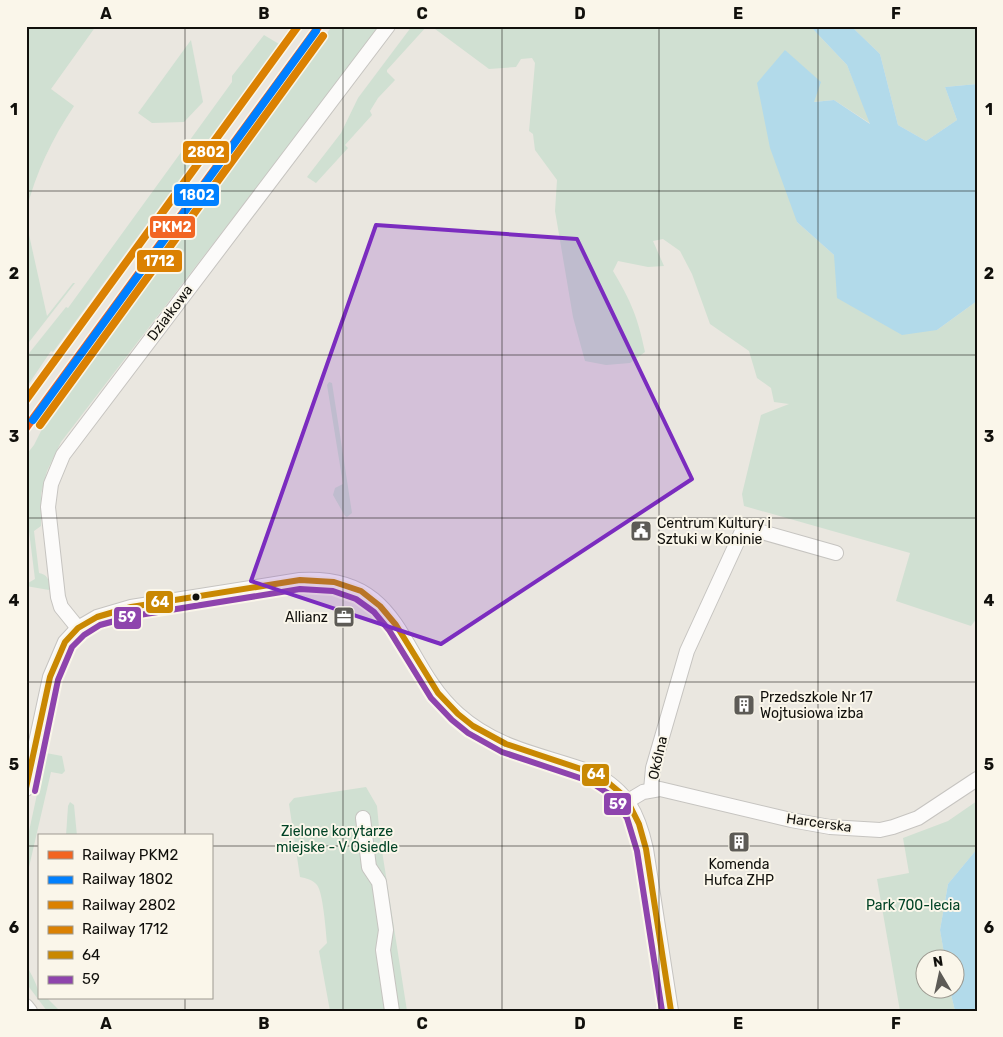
<svg xmlns="http://www.w3.org/2000/svg" width="1003" height="1037" viewBox="0 0 1003 1037" font-family="Rubik,sans-serif">
	<style>
		.green { fill: #d0e0d2 }
		.water { fill: #b2daea }
		.lines { fill: none; stroke-linecap: round; stroke-linejoin: round }
		.street-casing { stroke: #c6c4c0; stroke-width: 16 }
		.street { stroke: #fcfbfa; stroke-width: 14 }
		.rail-casing { stroke: #c1c0be; stroke-width: 5.5 }
		.rail { stroke: #faf6ea; stroke-width: 4; stroke-dasharray: 11; stroke-linecap: butt }
		.bus-1-casing { stroke: #faf6ea; stroke-width: 10 }
		.bus-2-casing { stroke: #faf6ea; stroke-width: 10 }
		.bus-1 { stroke: #c98802; stroke-width: 6 }
		.bus-2 { stroke: #8e44ad; stroke-width: 6 }
		.rail-1-casing { stroke: #faf6ea; stroke-width: 11 }
		.rail-2-casing { stroke: #faf6ea; stroke-width: 11 }
		.rail-3-casing { stroke: #faf6ea; stroke-width: 11 }
		.rail-4-casing { stroke: #faf6ea; stroke-width: 11 }
		.rail-1 { stroke: #f26522; stroke-width: 8 }
		.rail-2 { stroke: #0080ff; stroke-width: 8 }
		.rail-3 { stroke: #db8102; stroke-width: 8 }
		.rail-4 { stroke: #db8102; stroke-width: 8 }
		.marked { fill: #7b2cbf; fill-opacity: 0.2; stroke: #7b2cbf; stroke-width: 4; stroke-linejoin: round }
		.grid { fill: none; stroke: #11100c; stroke-width: 1; stroke-opacity: 0.55 }
		.bus-dot { fill: #11100c; stroke: #faf6ea; stroke-width: 2 }
		.labels { text-anchor: middle; dominant-baseline: central; stroke-width: 4; stroke-linejoin: round; paint-order: stroke }
		.street-label { font-size: 14px; fill: #11100c; stroke: #faf6ea }
		.poi-label { font-size: 14px; fill: #11100c; stroke: #faf6ea; text-anchor: start }
		.park-label { font-size: 14px; fill: #004225; stroke: #faf6ea }
		.line-badge { stroke: #faf6ea; stroke-width: 2 }
		.badge-label { font-size: 14px; text-anchor: middle; font-weight: bold; fill: #fff }
		.neatline { fill: none; stroke: #11100c; stroke-width: 2 }
		.grid-label { font-size: 16px; text-anchor: middle; font-weight: bold; fill: #11100c }
	</style>
	<rect width="100%" height="100%" fill="#eae7e0"/>
	<!-- green -->
	<g class="green">
		<path d="M26,26H96L51,89L74,106C52,139 36,172 26,211Z"/>
		<path d="M332,26H380L61,442L47,471L41,494V526L34,531L39,573C49,575 50,582 49,590L26,586L28,583L35,579L29,531L26,529V455L34,445L42,429L186,232Z"/>
		<polygon points="412,26 427,26 387,70 387,72 395,80 378,98 370,111 372,115 345,145 348,148 316,183 307,177 341,133 358,98"/>
		<path d="M431,26H810L847,65L871,124L834,100L813,102L785,50L797,222L834,255L937,330L977,301V618L971,626L896,601L910,553L744,506L742,494L761,415L789,404L774,402L771,388L757,378L749,351L710,324L692,274L680,251L663,239L653,241L664,266L648,267L618,261L613,271C631,301 638,318 645,352L630,363L606,365L585,361L573,317L555,211L557,180L535,150L533,134L529,131L535,63L532,58L521,59L516,67L489,69Z"/>
		<polygon points="851,26 937,26 940,29 947,26 977,26 977,84 945,87 957,120 926,141 898,125 880,54"/>
		<polygon points="264,35 279,44 53,352 51,351 26,388 26,357 66,307 68,308 232,82 232,76"/>
		<polygon points="191,40 203,102 184,122 152,123 138,113"/>
		<polygon points="26,221 47,316 73,283 75,283 26,346"/>
		<polygon points="329,382 332,383 352,513 347,517 345,516 333,495 335,488 343,484 327,385"/>
		<polygon points="46,753 62,756 65,771 62,774 51,772 26,880 26,845"/>
		<path d="M366,787L377,806L380,838L407,1011H330L319,951L327,943C326,932 323,892 317,885C313,880 306,878 300,877L289,804L294,798Z"/>
		<polygon points="977,801 977,849 948,884 940,930 945,959 926,960 926,990 950,990 955,1011 900,1011 877,879 909,873 903,838 948,821"/>
		<polygon points="70,802 74,805 77,836 66,836 68,806"/>
		<path d="M26,963C31,976 39,985 39,998H47L60,1011H47L26,983Z"/>
	</g>
	<!-- water -->
	<g class="water">
		<polygon points="810,26 851,26 880,54 898,125 926,141 957,120 945,87 977,84 977,301 937,330 902,335 837,298 834,255 797,222 770,148 757,83 785,50 821,82 814,102 834,100 870,124 847,65"/>
		<polygon points="977,849 977,1011 955,1011 950,990 956,990 956,960 945,959 940,930 948,884"/>
	</g>
	<g class="lines">
		<!-- street casing -->
		<g class="street-casing">
			<g id="street">
				<polyline points="78,628 61,607 58,597 48,507 51,484 63,455 388,26"/>
				<path d="M26,789L50,677L65,642L78,628L97,617L131,607L300,580C405,574 398,661 458,714C498,750 545,755 593,773C627,791 638,813 646,849L671,1011"/>
				<polyline points="651,790 653,768 687,651 744,527 836,553"/>
				<polyline points="628,801 643,792 660,789 791,820 830,827 880,830 893,827 918,818 977,779"/>
				<polyline points="363,818 369,867 379,882 386,930 383,950 392,1011"/>
				<polyline points="26,1006 30,1011"/>
			</g>
		</g>
		<!-- street -->
		<use href="#street" class="street"/>
		<!-- rail casing -->
		<g class="rail-casing">
			<polyline id="rail" points="26,396 295,26"/>
		</g>
		<!-- rail -->
		<use href="#rail" class="rail"/>
		<!-- bus-1 casing -->
		<g class="bus-1-casing">
			<polyline id="bus-1" points="26,788 50,677 65,642 78,628 97,617 131,607 300,580 334,582 361,591 380,606 396,625 438,693 458,714 473,726 506,744 593,773 605,780 623,795 629,804 639,824 646,849 671,1011"/>
		</g>
		<!-- bus-2 casing -->
		<g class="bus-2-casing">
			<polyline id="bus-2" points="35,791 58,680 72,647 84,635 100,625 133,616 300,589 333,591 356,599 374,612 389,630 431,698 452,720 468,733 502,752 589,781 609,794 616,801 627,818 637,851 662,1011"/>
		</g>
		<!-- bus-1 -->
		<use href="#bus-1" class="bus-1"/>
		<!-- bus-2 -->
		<use href="#bus-2" class="bus-2"/>
		<!-- rail-1 casing -->
		<g class="rail-1-casing">
			<polyline id="rail-1" points="26,428 319,26"/>
		</g>
		<!-- rail-2 casing -->
		<g class="rail-2-casing">
			<polyline id="rail-2" points="33,420 316,31"/>
		</g>
		<!-- rail-3 casing -->
		<g class="rail-3-casing">
			<polyline id="rail-3" points="26,400 298,26"/>
		</g>
		<!-- rail-4 casing -->
		<g class="rail-4-casing">
			<polyline id="rail-4" points="40,425 323,36"/>
		</g>
		<!-- rail-1 -->
		<use href="#rail-1" class="rail-1"/>
		<!-- rail-2 -->
		<use href="#rail-2" class="rail-2"/>
		<!-- rail-3 -->
		<use href="#rail-3" class="rail-3"/>
		<!-- rail-4 -->
		<use href="#rail-4" class="rail-4"/>
	</g>
	<!-- marked area -->
	<path class="marked" d="M376,225L577,239L692,479L441,644L251,581Z"/>
	<!-- grid -->
	<path class="grid" d="M185,26V836M343,26V1011M502,26V1011M659,26V1011M818,26V1011M26,191H977M26,355H977M26,518H977M26,682H977M26,846H39M211,846H977M185,998V1011"/>
	<!-- icons -->
	<defs>
		<g id="civic-square" transform="scale(1.125)"><rect x="-9" y="-9" width="18" height="18" rx="4" fill="#5d5b56" stroke="#faf6ea"/><path d="M-.6-6.5H3V-4.5H.6V-3L4-1V1h2V6H-6V1h2V-1L-.6-3ZM-1.2 2.5V6h2.4V2.5Z" fill="#fff"/></g>
		<g id="office-square" transform="scale(1.125)"><rect x="-9" y="-9" width="18" height="18" rx="4" fill="#5d5b56" stroke="#faf6ea"/><path d="M-6-3h4V-5.5h4V-3h4V5H-6ZM-1-4.5V-3h2v-1.5ZM-6 0V1H6V0Z" fill="#fff"/></g>
		<g id="building-square" transform="scale(1.125)"><rect x="-9" y="-9" width="18" height="18" rx="4" fill="#5d5b56" stroke="#faf6ea"/><path d="M-4-6H4V6H1V3H-1V6H-4ZM-2.5-4.3h1.7v1.8h-1.7ZM.8-4.3h1.7v1.8H.8ZM-2.5-1h1.7V.8h-1.7ZM.8-1h1.7V.8H.8Z" fill="#fff"/></g>
	</defs>
	<g fill-rule="evenodd">
		<use href="#civic-square" x="641" y="531"/>
		<use href="#office-square" x="344" y="617"/>
		<use href="#building-square" x="744" y="705"/>
		<use href="#building-square" x="739" y="842"/>
	</g>
	<!-- markers -->
	<circle class="bus-dot" cx="196" cy="597" r="4.5"/>
	<g class="labels">
		<!-- street labels -->
		<g class="street-label">
			<text transform="translate(170 313) rotate(-53)">Działkowa</text>
			<text transform="translate(658 758) rotate(-77)">Okólna</text>
			<text transform="translate(819 823) rotate(8)">Harcerska</text>
		</g>
		<!-- poi labels -->
		<g class="poi-label">
			<text x="657" y="523">Centrum Kultury i<tspan x="657" dy="16">Sztuki w Koninie</tspan></text>
			<text x="328" y="617" text-anchor="end">Allianz</text>
			<text x="760" y="697">Przedszkole Nr 17<tspan x="760" dy="16">Wojtusiowa izba</tspan></text>
			<text x="739" y="864" text-anchor="middle">Komenda<tspan x="739" dy="16">Hufca ZHP</tspan></text>
		</g>
		<!-- park labels -->
		<g class="park-label">
			<text x="337" y="831">Zielone korytarze<tspan x="337" dy="16">miejske - V Osiedle</tspan></text>
			<text x="913" y="905">Park 700-lecia</text>
		</g>
	</g>
	<g class="line-badge">
		<rect x="182" y="140" width="48" height="24" rx="5" fill="#db8102"/>
		<rect x="173" y="183" width="47" height="24" rx="5" fill="#0080ff"/>
		<rect x="149" y="215" width="47" height="24" rx="5" fill="#f26522"/>
		<rect x="136" y="249" width="47" height="24" rx="5" fill="#db8102"/>
		<rect x="145" y="590" width="29" height="24" rx="5" fill="#c98802"/>
		<rect x="113" y="606" width="29" height="24" rx="5" fill="#8e44ad"/>
		<rect x="581" y="763" width="29" height="24" rx="5" fill="#c98802"/>
		<rect x="603" y="792" width="29" height="24" rx="5" fill="#8e44ad"/>
	</g>
	<g class="badge-label">
		<text x="206" y="157">2802</text>
		<text x="197" y="200">1802</text>
		<text x="172" y="232">PKM2</text>
		<text x="159" y="266">1712</text>
		<text x="160" y="607">64</text>
		<text x="127" y="622">59</text>
		<text x="596" y="779">64</text>
		<text x="618" y="809">59</text>
	</g>
	<!-- border -->
	<rect width="1003" height="1037" fill="none" stroke="#faf6ea" stroke-width="55"/>
	<!-- legend -->
	<rect x="38" y="834" width="175" height="165" fill="#faf6ea" stroke="#9d9a91"/>
	<rect x="48" y="851" width="25" height="8" fill="#f26522" stroke="#9d9a91"/>
	<text x="82" y="860" font-size="15" fill="#11100c">Railway PKM2</text>
	<rect x="48" y="876" width="25" height="8" fill="#0080ff" stroke="#9d9a91"/>
	<text x="82" y="884" font-size="15" fill="#11100c">Railway 1802</text>
	<rect x="48" y="901" width="25" height="8" fill="#db8102" stroke="#9d9a91"/>
	<text x="82" y="910" font-size="15" fill="#11100c">Railway 2802</text>
	<rect x="48" y="926" width="25" height="8" fill="#db8102" stroke="#9d9a91"/>
	<text x="82" y="934" font-size="15" fill="#11100c">Railway 1712</text>
	<rect x="48" y="951" width="25" height="8" fill="#c98802" stroke="#9d9a91"/>
	<text x="82" y="960" font-size="15" fill="#11100c">64</text>
	<rect x="48" y="976" width="25" height="8" fill="#8e44ad" stroke="#9d9a91"/>
	<text x="82" y="984" font-size="15" fill="#11100c">59</text>
	<!-- north arrow -->
	<g transform="translate(940 974) rotate(351)"><circle r="24" fill="#faf6ea" stroke="#9d9a91"/>
	<path d="M0-4L9 19L0 12L-9 19Z" fill="#5d5b56"/>
	<text y="-8" font-size="14" font-weight="bold" text-anchor="middle" fill="#11100c">N</text>
	</g>
	<rect x="28" y="28" width="948" height="982" class="neatline"/>
	<g class="grid-label">
		<text x="106" y="19">A</text>
		<text x="264" y="19">B</text>
		<text x="422" y="19">C</text>
		<text x="580" y="19">D</text>
		<text x="738" y="19">E</text>
		<text x="896" y="19">F</text>
		<text x="14" y="115">1</text>
		<text x="989" y="115">1</text>
		<text x="14" y="279">2</text>
		<text x="989" y="279">2</text>
		<text x="14" y="442">3</text>
		<text x="989" y="442">3</text>
		<text x="14" y="606">4</text>
		<text x="989" y="606">4</text>
		<text x="14" y="770">5</text>
		<text x="989" y="770">5</text>
		<text x="14" y="933">6</text>
		<text x="989" y="933">6</text>
		<text x="106" y="1029">A</text>
		<text x="264" y="1029">B</text>
		<text x="422" y="1029">C</text>
		<text x="580" y="1029">D</text>
		<text x="738" y="1029">E</text>
		<text x="896" y="1029">F</text>
	</g>
</svg>
